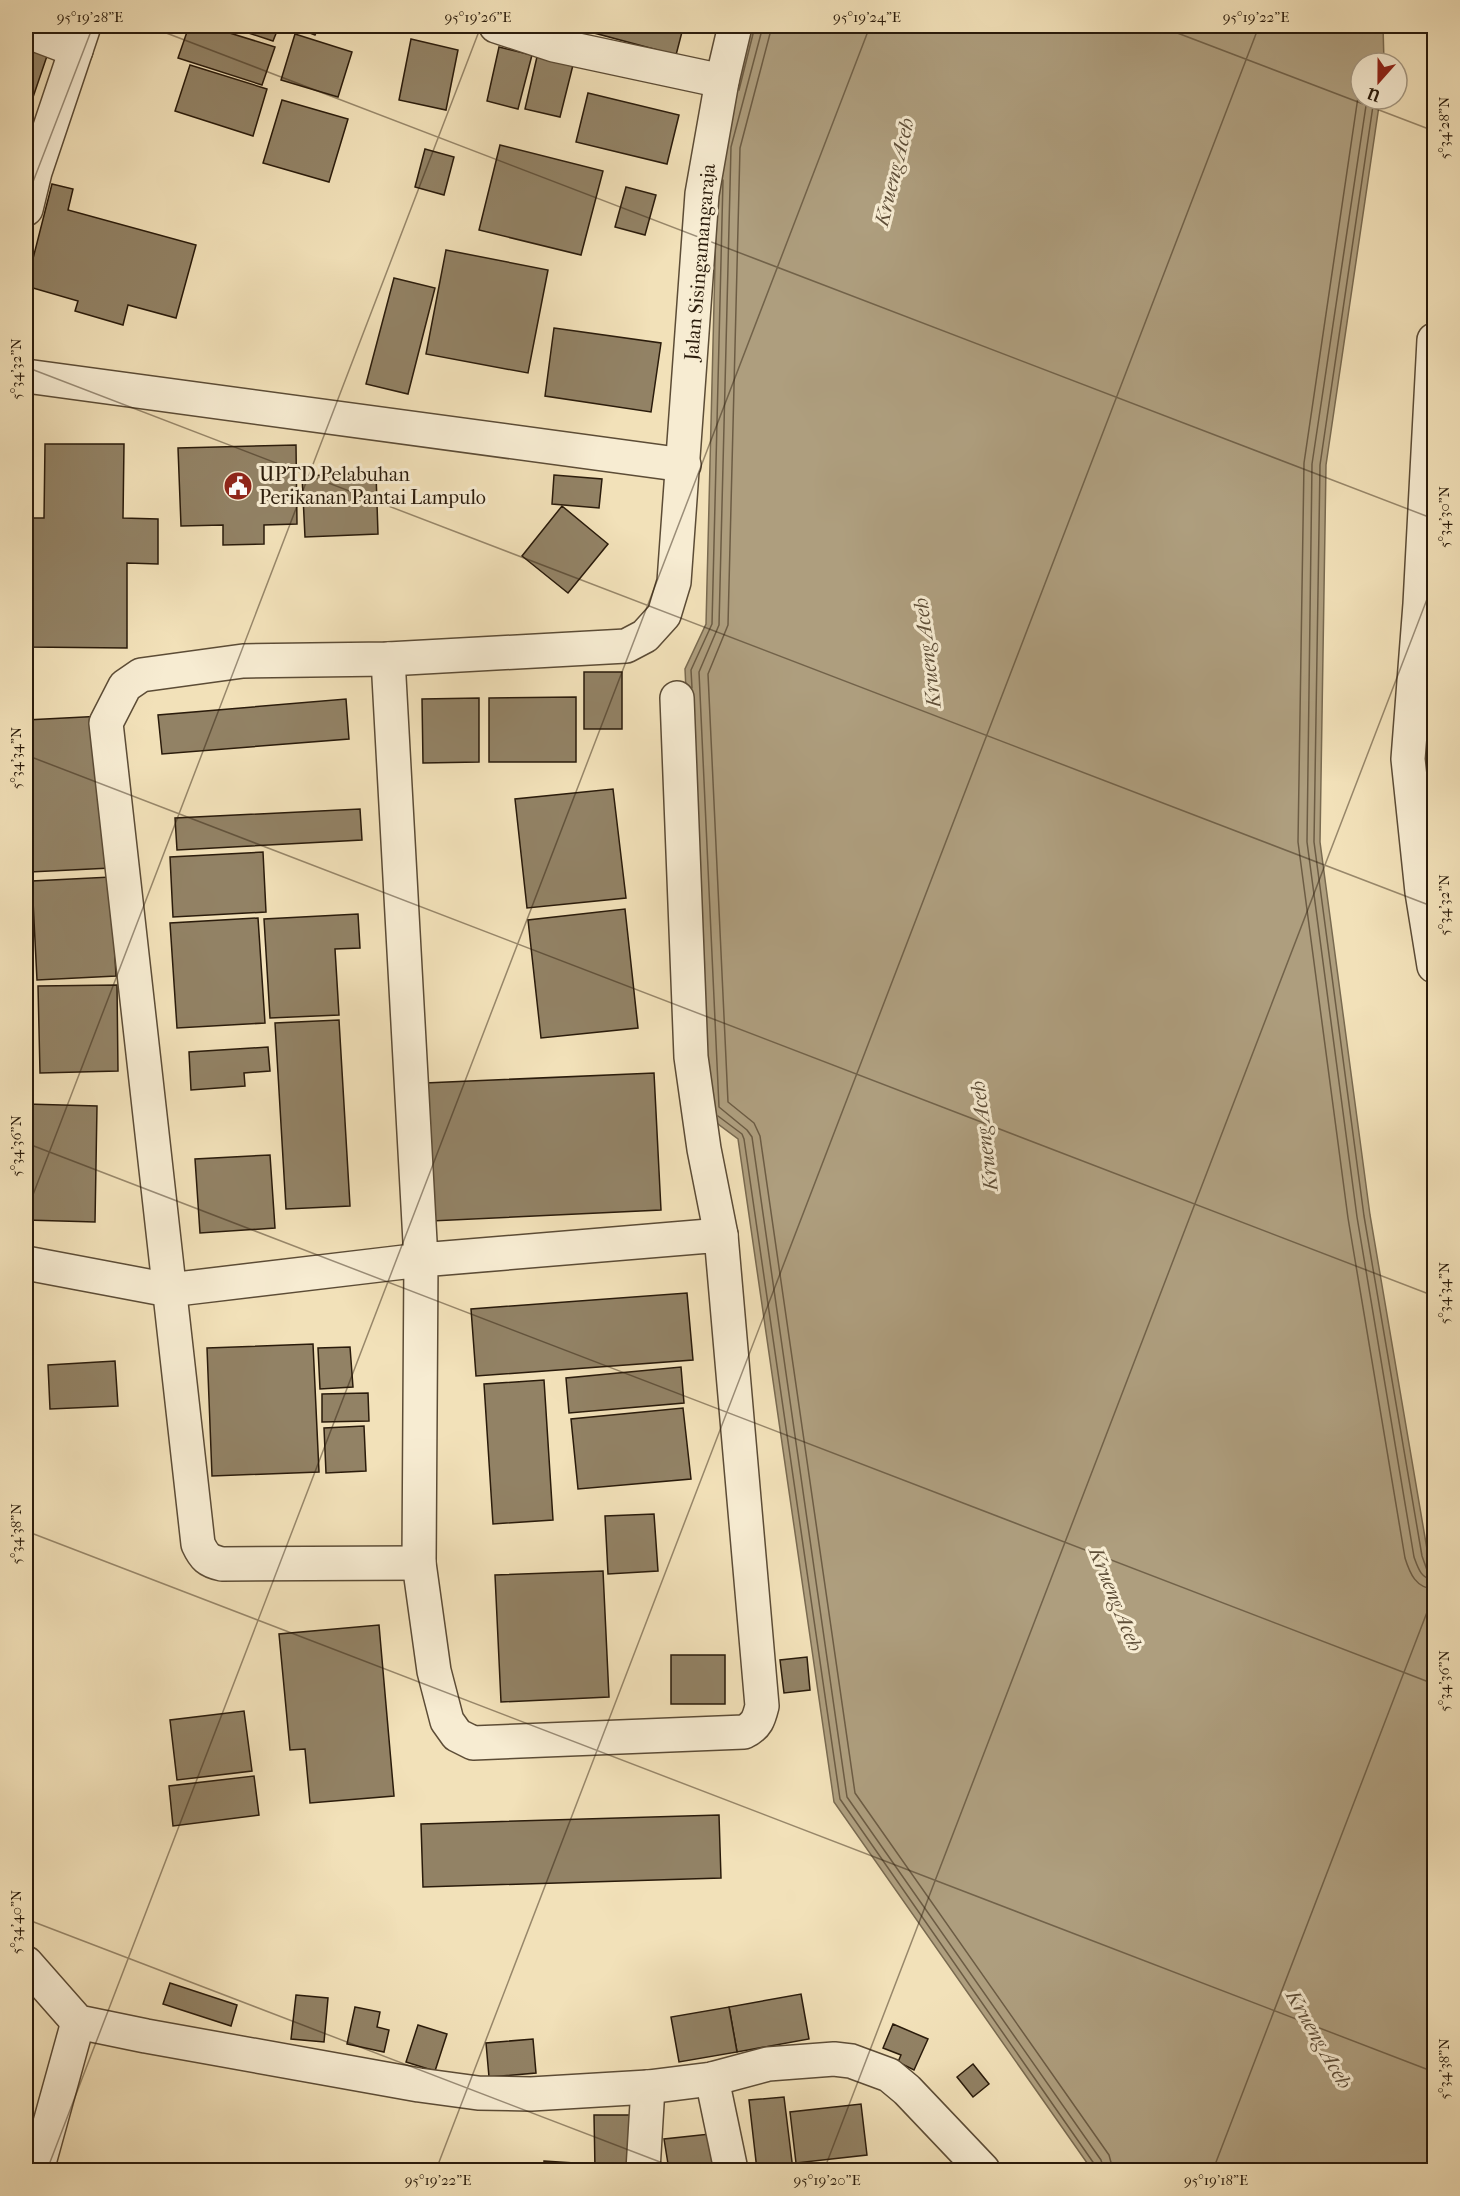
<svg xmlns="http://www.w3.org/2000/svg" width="1460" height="2196" viewBox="0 0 1460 2196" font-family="'IM FELL French Canon',serif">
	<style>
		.water { fill: #ae9e7e; stroke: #796a50; stroke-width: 1.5 }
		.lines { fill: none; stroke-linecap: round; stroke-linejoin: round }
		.shore { stroke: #6c5c44; stroke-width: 1.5 }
		.building { fill: #928265; stroke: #2a1b0b; stroke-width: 1.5 }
		.minor-casing { stroke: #5c4c36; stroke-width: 36 }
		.minor { stroke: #f7ecd2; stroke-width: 33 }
		.ticks { fill: none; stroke: #2a1b0b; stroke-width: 1.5; stroke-opacity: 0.45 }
		.labels { text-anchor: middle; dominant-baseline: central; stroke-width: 6; stroke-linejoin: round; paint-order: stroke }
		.street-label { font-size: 20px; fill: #2a1b0b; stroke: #f7ecd2 }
		.poi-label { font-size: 20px; fill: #2a1b0b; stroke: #f7ecd2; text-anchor: start }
		.water-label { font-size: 21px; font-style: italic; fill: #5f4f39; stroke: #f7ecd2 }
		.neatline { fill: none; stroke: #2a1b0b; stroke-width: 2 }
		.ticks-label { font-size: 15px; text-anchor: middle; fill: #2a1b0b }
	</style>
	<rect width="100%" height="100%" fill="#f2e1b9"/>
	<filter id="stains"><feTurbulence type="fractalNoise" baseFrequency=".00333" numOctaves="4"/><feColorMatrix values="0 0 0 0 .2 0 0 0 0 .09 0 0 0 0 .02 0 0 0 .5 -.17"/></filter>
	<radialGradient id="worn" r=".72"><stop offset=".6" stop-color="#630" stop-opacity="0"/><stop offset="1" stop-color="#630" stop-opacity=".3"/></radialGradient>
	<!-- water -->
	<polygon class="water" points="750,26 1383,26 1384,63 1361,63 1361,99 1380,99 1326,465 1320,842 1370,1215 1428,1555 1434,1573 1434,2170 1092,2170 834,1802 738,1139 706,1115 685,669 706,624 718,144"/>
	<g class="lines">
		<!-- shore -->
		<g class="shore">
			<polyline points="763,26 731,147 719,625 699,672 719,1107 747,1130 752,1137 847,1797 1101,2160 1104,2170"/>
			<polyline points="772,26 740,148 728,625 708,674 728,1102 754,1123 760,1136 855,1793 1109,2155 1113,2170"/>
			<path d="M1361,88L1358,97L1304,463L1298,842L1348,1218L1405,1558C1410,1574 1416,1588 1434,1589"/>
			<polyline points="739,90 755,26"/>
			<path d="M1367,99L1312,464L1307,842L1357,1217L1414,1557C1418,1568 1421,1579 1434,1580"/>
			<polyline points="1374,99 1320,465 1314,842 1364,1216 1422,1556 1427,1570 1434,1572"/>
			<polyline points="692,688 691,670 712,624 723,180"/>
			<polyline points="718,1116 742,1134 744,1139 840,1799 1095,2165 1096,2170"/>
		</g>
	</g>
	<!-- building -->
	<g class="building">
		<polygon points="189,26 207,26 275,47 262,85 178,58"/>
		<polygon points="227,26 279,26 273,41"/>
		<polygon points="292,26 319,26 315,35"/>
		<polygon points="573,26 672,26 683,28 676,55 572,27"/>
		<polygon points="295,34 352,52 338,97 281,80"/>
		<polygon points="411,39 458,50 446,110 399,100"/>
		<polygon points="499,47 532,55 518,109 487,101"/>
		<polygon points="26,48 47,56 29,109 26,108"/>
		<polygon points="539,48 575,57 560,117 525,109"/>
		<polygon points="190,65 267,89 253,136 175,111"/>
		<polygon points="588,93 679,115 667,164 576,142"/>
		<polygon points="282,100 348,119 329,182 263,163"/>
		<polygon points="500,145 603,171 581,255 479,230"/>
		<polygon points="425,149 454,157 444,195 415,187"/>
		<polygon points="52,184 73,189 68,210 196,245 176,318 128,305 123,325 75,311 78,301 26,286"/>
		<polygon points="626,187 656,195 645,235 615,227"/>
		<polygon points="446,250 548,270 528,373 426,354"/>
		<polygon points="394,278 435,288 408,394 366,384"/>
		<polygon points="554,328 661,343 651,412 545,396"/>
		<polygon points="45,444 124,444 123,518 158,519 158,564 127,563 127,648 26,647 26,518 44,518"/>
		<polygon points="296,445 297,524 264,525 264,544 223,545 223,525 181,526 178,448"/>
		<polygon points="376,473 378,534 305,537 302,476"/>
		<polygon points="554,475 602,479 599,508 552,504"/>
		<polygon points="562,506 608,544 568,593 522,556"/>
		<rect x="584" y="672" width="38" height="57"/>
		<polygon points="576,697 576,762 489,762 489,698"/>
		<polygon points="479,698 479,762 423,763 422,699"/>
		<polygon points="346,699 349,739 162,754 158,715"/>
		<polygon points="103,716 111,868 30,872 26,780 26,720"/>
		<polygon points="613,789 626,898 527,908 515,799"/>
		<polygon points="360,809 362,840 177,850 175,818"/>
		<polygon points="263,852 266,912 173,917 170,857"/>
		<polygon points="111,877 116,976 37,980 32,881"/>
		<polygon points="625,909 638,1028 541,1038 528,920"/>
		<polygon points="358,914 360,948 335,949 339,1015 270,1018 264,919"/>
		<polygon points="258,918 265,1023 177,1028 170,923"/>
		<polygon points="117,985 118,1071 40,1073 38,986"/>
		<polygon points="339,1020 350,1206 286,1209 275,1023"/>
		<polygon points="268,1047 270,1071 244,1073 245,1086 191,1090 189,1052"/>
		<polygon points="654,1073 661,1210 431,1221 425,1083"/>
		<polygon points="26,1104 97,1106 95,1222 26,1220"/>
		<polygon points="270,1155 275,1228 200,1233 195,1159"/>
		<polygon points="687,1293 693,1360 476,1376 471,1309"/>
		<polygon points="313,1344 319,1472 212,1476 207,1348"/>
		<polygon points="350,1347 353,1387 320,1389 318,1348"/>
		<polygon points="115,1361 118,1406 50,1409 48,1365"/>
		<polygon points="681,1367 684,1403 569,1413 566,1378"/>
		<polygon points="544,1380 553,1520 493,1524 484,1384"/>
		<polygon points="368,1393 369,1421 322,1422 322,1394"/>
		<polygon points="683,1408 691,1479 578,1489 571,1419"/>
		<polygon points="364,1426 366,1471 326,1473 324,1428"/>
		<polygon points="654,1514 658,1571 608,1574 605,1516"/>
		<polygon points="603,1571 609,1697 501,1702 495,1575"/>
		<polygon points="379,1625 394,1796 310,1803 305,1749 290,1750 279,1634"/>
		<rect x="671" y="1655" width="54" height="49"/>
		<polygon points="807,1657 810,1690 784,1693 780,1660"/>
		<polygon points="244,1711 252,1771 177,1780 170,1720"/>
		<polygon points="254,1776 259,1815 173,1826 169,1786"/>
		<polygon points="719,1815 721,1878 423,1887 421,1824"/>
		<polygon points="170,1983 237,2005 231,2026 163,2004"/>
		<polygon points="801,1994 809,2039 737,2052 729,2007"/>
		<polygon points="296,1995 328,1998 324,2042 291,2039"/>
		<polygon points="355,2007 380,2012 377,2027 389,2030 384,2052 347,2044"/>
		<polygon points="729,2007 737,2052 679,2062 671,2017"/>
		<polygon points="893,2024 928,2039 914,2070 898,2062 901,2055 883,2048"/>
		<polygon points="418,2025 447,2034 435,2071 406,2062"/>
		<polygon points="533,2039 536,2073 489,2077 486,2043"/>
		<polygon points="973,2064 989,2084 973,2097 957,2077"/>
		<polygon points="784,2097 793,2170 757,2170 749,2100"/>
		<polygon points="861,2104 867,2155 796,2163 790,2112"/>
		<polygon points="594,2115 631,2115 633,2168 595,2169"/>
		<polygon points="719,2133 724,2170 669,2170 664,2139"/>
		<polygon points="544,2161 574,2163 574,2170 544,2170"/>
	</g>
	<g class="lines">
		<!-- minor casing -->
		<g class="minor-casing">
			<g id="minor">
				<polyline points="496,26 554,45 722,81"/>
				<polyline points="26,31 76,50"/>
				<polyline points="26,209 35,172 84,26"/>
				<polyline points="1434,340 1420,604 1408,759 1422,892 1434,966"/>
				<polyline points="26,376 684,465"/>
				<polyline points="677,698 691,1057 704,1149 721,1235"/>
				<path d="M26,1263L169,1290L421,1260L721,1235L762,1706C759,1718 757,1726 744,1732L473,1743L457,1735L447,1721L434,1671L419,1563L421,1260L388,659"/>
				<path d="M419,1563L222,1564C208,1561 204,1557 198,1544L106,723L125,686L141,675L243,661L388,659L626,646L645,636L664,615L674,582L702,194L722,81L735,26"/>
				<polyline points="26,1963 78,2022 146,2036 419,2085 478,2093 531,2094 648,2087 712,2079 768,2064 834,2059 851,2061 889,2075 907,2090 983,2170"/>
				<polyline points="712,2079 731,2170"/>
				<polyline points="37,2170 78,2022"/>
				<polyline points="643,2170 648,2087"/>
			</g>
		</g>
		<!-- minor -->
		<use href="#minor" class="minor"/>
	</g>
	<!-- ticks -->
	<path class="ticks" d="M148,26L1434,519M1159,26L1434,131M26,200L93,26M26,367L1434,907M26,755L1434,1296M26,1143L1434,1684M26,1213L481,26M26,1531L1434,2072M26,1919L681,2170M47,2170L870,26M436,2170L1259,26M824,2170L1434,581M1213,2170L1434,1594"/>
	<!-- icons -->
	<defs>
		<g id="civic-disc" transform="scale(1.5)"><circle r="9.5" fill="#8f2418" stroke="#f7ecd2"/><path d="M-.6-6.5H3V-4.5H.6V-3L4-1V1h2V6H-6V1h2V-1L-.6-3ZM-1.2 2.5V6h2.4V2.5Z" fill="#fff"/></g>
	</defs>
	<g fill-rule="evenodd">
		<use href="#civic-disc" x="238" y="486"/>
	</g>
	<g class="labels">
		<!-- street labels -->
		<g class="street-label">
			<text transform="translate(700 262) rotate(-85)">Jalan Sisingamangaraja</text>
		</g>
		<!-- poi labels -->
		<g class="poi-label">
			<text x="259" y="474">UPTD Pelabuhan<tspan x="259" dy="23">Perikanan Pantai Lampulo</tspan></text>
		</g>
		<!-- water labels -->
		<g class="water-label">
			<text transform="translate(894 172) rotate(-76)">Krueng Aceh</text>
			<text transform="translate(927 653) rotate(-97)">Krueng Aceh</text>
			<text transform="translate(984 1136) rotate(-97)">Krueng Aceh</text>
			<text transform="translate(1116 1599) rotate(68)">Krueng Aceh</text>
			<text transform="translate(1319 2039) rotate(60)">Krueng Aceh</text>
		</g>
	</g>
	<!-- margin -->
	<rect width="1460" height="2196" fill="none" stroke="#f2e1b9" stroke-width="66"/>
	<!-- north arrow -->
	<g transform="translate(1379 81) rotate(201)"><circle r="28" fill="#f7ecd2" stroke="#a59882" stroke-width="1.5"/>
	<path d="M0-4.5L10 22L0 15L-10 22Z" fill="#8f2418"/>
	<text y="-9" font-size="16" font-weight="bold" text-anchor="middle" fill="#2a1b0b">U</text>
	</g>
	<rect x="33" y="33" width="1394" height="2130" class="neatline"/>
	<g class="ticks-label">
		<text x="90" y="22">95°19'28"E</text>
		<text x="478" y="22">95°19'26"E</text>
		<text x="867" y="22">95°19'24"E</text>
		<text x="1256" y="22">95°19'22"E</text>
		<text transform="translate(1444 128) rotate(-90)" y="5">5°34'28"N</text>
		<text transform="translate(16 369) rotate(-90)" y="5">5°34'32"N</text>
		<text transform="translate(1444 517) rotate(-90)" y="5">5°34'30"N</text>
		<text transform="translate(16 758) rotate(-90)" y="5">5°34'34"N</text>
		<text transform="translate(1444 905) rotate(-90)" y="5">5°34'32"N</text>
		<text transform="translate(16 1146) rotate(-90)" y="5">5°34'36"N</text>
		<text transform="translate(1444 1293) rotate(-90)" y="5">5°34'34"N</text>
		<text transform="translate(16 1534) rotate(-90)" y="5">5°34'38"N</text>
		<text transform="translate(1444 1681) rotate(-90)" y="5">5°34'36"N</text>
		<text transform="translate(16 1922) rotate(-90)" y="5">5°34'40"N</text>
		<text transform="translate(1444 2069) rotate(-90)" y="5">5°34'38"N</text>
		<text x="438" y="2185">95°19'22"E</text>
		<text x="827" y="2185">95°19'20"E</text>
		<text x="1216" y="2185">95°19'18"E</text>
	</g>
	<rect width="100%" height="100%" filter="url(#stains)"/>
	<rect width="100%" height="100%" fill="url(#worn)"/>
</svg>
